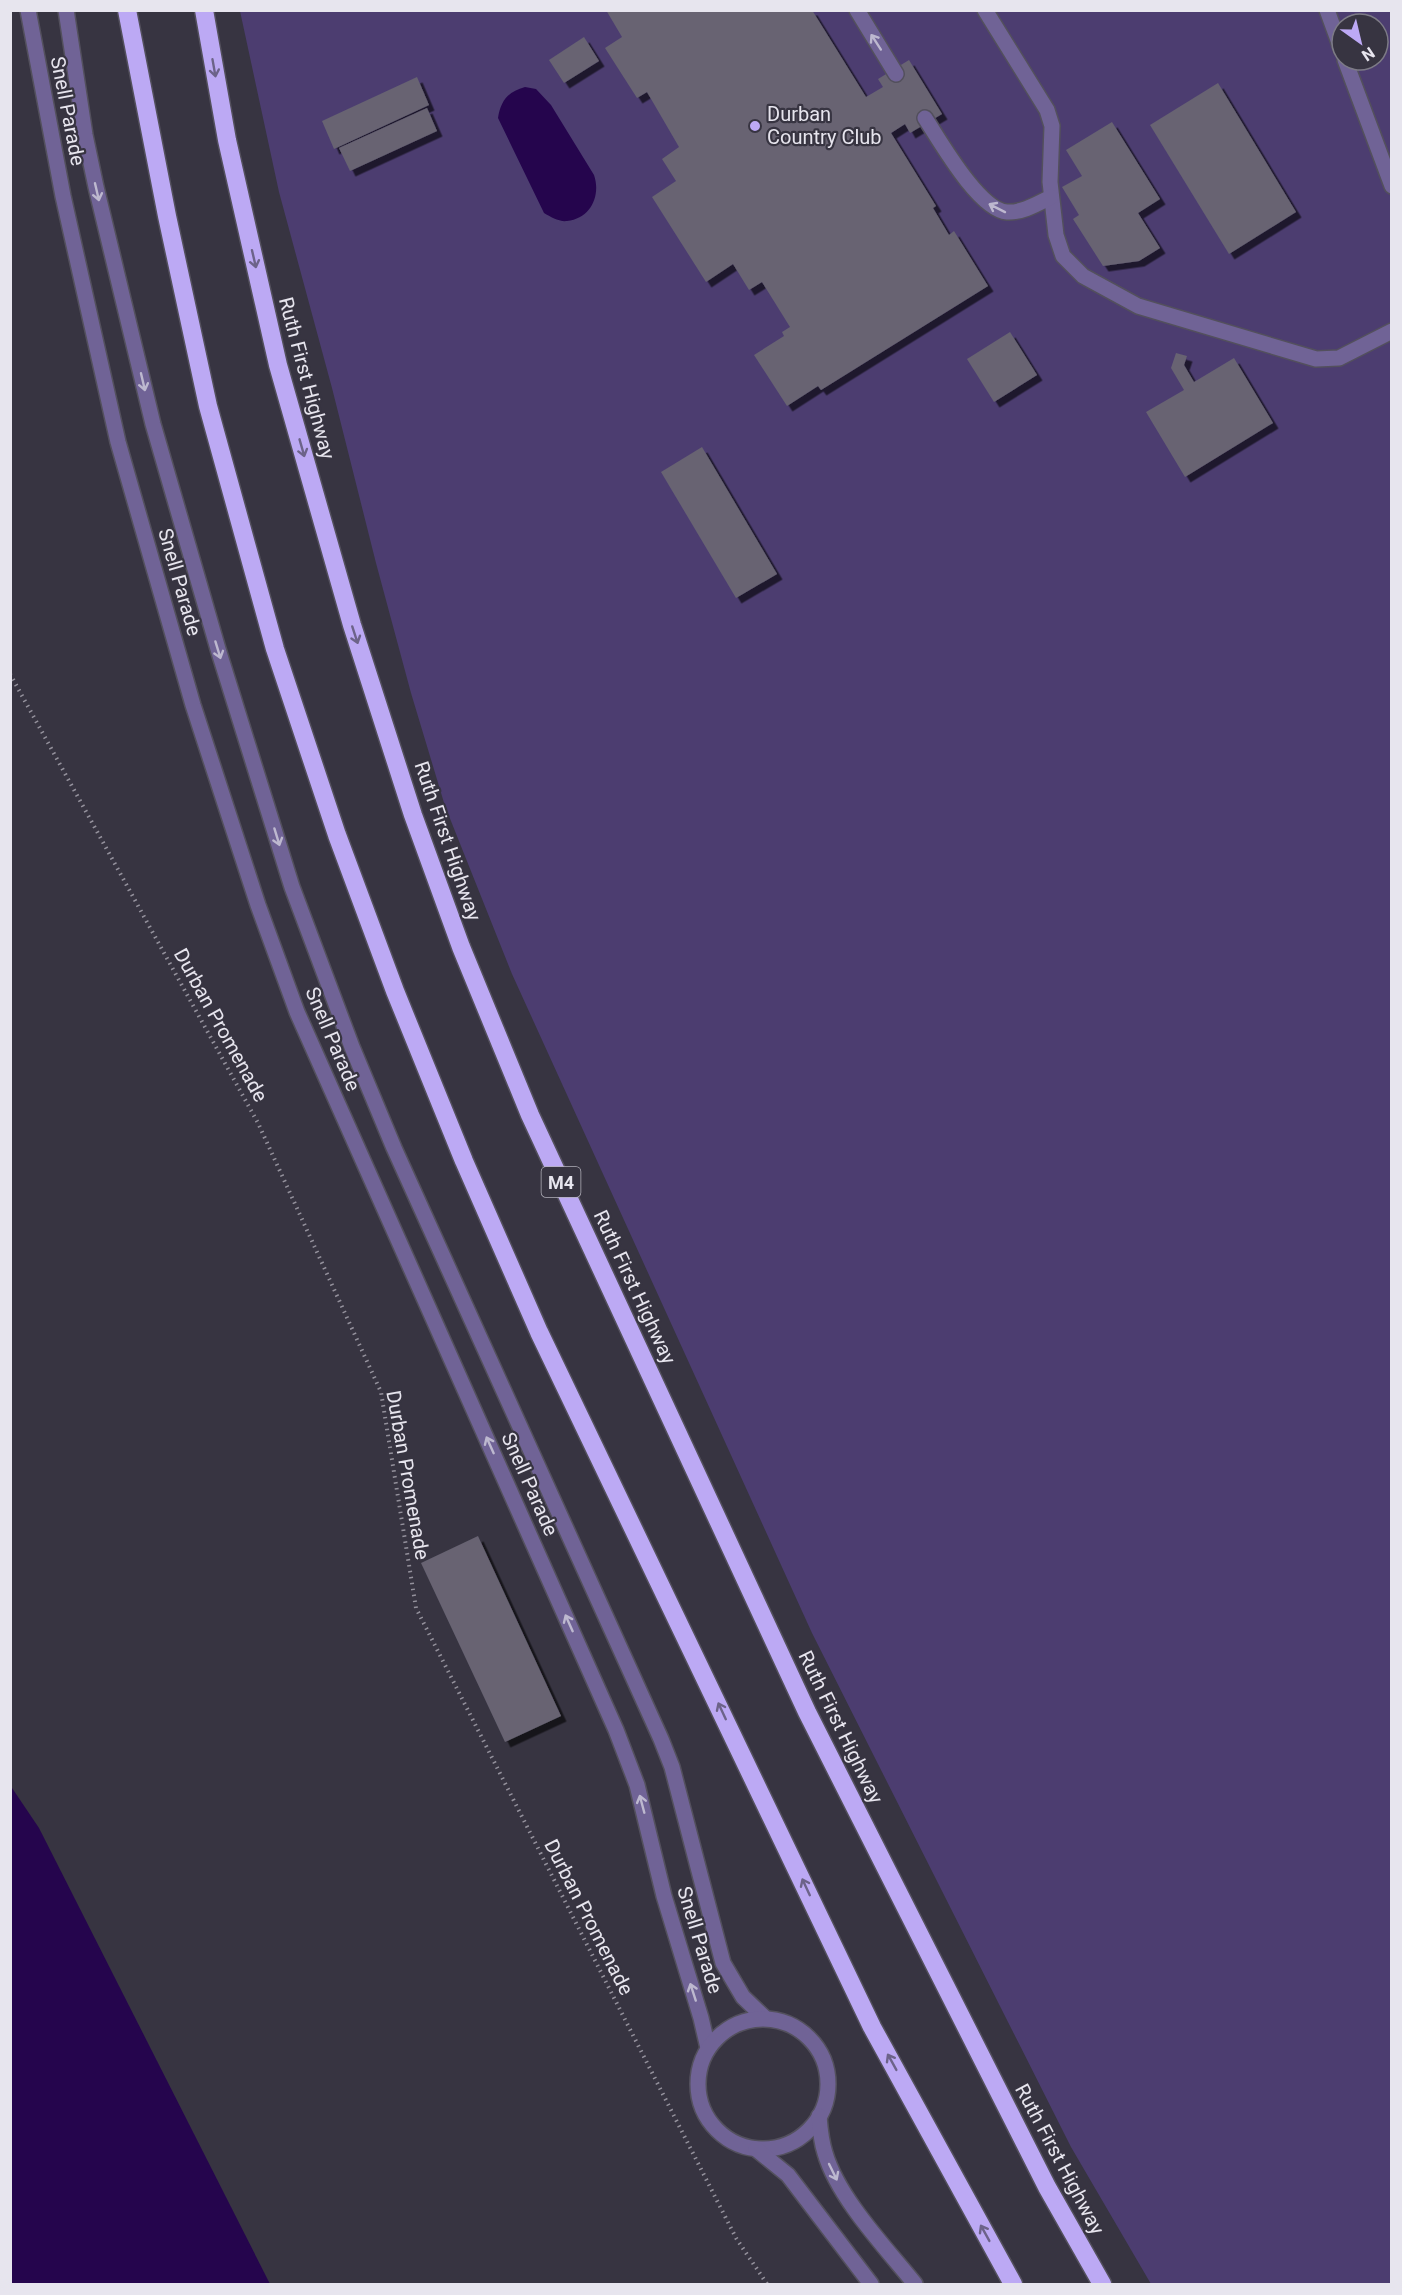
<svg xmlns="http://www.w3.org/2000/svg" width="1402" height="2295" viewBox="0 0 1402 2295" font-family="Roboto,sans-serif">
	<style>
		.green { fill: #4c3d70; fill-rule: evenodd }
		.water { fill: #25054d }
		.building { fill: #676372; filter: url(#shadow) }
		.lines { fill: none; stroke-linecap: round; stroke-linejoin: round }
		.lane-casing { stroke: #53505d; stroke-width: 18 }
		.street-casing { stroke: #53505d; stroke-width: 18 }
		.highway-casing { stroke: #53505d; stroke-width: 21 }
		.path { stroke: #94919c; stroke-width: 4; stroke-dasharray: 1.5 4.5; stroke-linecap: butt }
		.lane { stroke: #706396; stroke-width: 15 }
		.street { stroke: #706396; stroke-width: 15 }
		.highway { stroke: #bca9f4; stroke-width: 18 }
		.oneway { stroke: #bdb8cf }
		.oneway2 { stroke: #6c6389 }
		.poi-dot { fill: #bda9f5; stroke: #373441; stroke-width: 2 }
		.labels { text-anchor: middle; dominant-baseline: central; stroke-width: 4.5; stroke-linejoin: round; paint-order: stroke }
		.shield { fill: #373441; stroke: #b2b0ba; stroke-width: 1.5 }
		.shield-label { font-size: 18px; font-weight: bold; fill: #e7e5ee }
		.street-label { font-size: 20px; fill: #e7e5ee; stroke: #373441 }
		.poi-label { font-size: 20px; fill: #e7e5ee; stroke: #373441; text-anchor: start }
	</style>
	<defs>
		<filter id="shadow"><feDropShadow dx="5.5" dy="5.5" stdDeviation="0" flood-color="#0009"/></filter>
	</defs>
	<rect width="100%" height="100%" fill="#373441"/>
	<!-- green -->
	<path class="green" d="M240,11H1391V2284H1151L1071,2147L812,1633L512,974L445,806L411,693L376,563L332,388L279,192ZM1342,24H1378V60H1342Z"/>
	<!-- water -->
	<g class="water">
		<path d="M525,87L536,89L551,105L594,175C601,195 591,219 567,221C559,222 551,217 544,213L498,118C501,100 508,92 525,87Z"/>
		<polygon points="10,1785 39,1828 270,2284 11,2284"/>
	</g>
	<!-- building -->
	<g class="building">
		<polygon points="606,10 812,10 866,97 883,87 878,79 909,60 942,114 910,133 905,124 891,133 936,206 933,208 949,235 954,231 988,286 821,390 818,386 787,406 754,355 784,336 782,332 790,327 762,282 749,290 733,264 706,282 652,197 676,181 662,159 679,147 647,92 637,98 605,48 622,37"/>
		<polygon points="584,37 599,61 564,83 549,60"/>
		<polygon points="417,77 429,105 334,149 322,121"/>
		<polygon points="1218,83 1296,212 1229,254 1150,125"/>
		<polygon points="427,108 437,131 350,171 339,148"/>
		<polygon points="1112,122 1160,199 1138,213 1160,248 1139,261 1103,266 1073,219 1079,215 1062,187 1082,176 1066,150"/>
		<polygon points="1010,332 1037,375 994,402 967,359"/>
		<polygon points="1176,353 1187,356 1184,365 1194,382 1234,358 1273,423 1185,477 1146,412 1184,390 1171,368"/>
		<polygon points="702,447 777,574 736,598 661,472"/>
		<polygon points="478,1536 561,1716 505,1742 421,1563"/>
	</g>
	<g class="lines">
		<!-- lane casing -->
		<g class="lane-casing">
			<g id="lane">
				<polyline points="857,10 896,74"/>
				<polyline points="985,10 1047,110 1052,126 1050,182 1056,235 1063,256 1083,276 1138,306 1316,359 1339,358 1392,331"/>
				<polyline points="1327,10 1342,51"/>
				<polyline points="1345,60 1392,186"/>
				<path d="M925,118C940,141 979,210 1007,212C1022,213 1037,204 1051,197"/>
			</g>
		</g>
		<!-- street casing -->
		<g class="street-casing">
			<g id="street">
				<polyline points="28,10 63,196 118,442 193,705 258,905 297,1012 616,1730 637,1785 664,1896 701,2018 708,2048"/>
				<polyline points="66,10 85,135 96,187 153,424 218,649 292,887 352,1047 394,1148 661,1739 672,1767 723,1963 743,1997 765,2018"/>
				<circle cx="763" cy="2084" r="65"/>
				<path d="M819,2116C820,2129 821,2141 825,2153C838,2198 886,2248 915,2284"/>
				<polyline points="756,2149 788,2175 871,2284"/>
			</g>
		</g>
		<!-- highway casing -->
		<g class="highway-casing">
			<g id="highway">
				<polyline points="127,10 167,216 208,406 275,649 337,835 395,991 464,1161 539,1332 872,2027 1013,2284"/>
				<polyline points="204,10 227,140 278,365 352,625 413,815 461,947 530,1115 807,1712 1047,2187 1102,2284"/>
			</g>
		</g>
		<!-- path -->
		<polyline class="path" points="10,674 258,1123 381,1392 416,1608 736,2238 767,2284"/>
		<!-- lane -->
		<use href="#lane" class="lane"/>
		<!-- street -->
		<use href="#street" class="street"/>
		<!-- highway -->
		<use href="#highway" class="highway"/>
	</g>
	<!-- one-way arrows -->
	<defs><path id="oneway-shaft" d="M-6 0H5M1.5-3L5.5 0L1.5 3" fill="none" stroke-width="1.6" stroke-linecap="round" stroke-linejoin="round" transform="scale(1.5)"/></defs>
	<g class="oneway">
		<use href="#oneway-shaft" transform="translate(876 42) rotate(-123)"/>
		<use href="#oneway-shaft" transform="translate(97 192) rotate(77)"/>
		<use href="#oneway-shaft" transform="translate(997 208) rotate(-153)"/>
		<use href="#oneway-shaft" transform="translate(143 382) rotate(77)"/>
		<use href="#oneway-shaft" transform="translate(218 650) rotate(73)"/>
		<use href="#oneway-shaft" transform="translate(277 837) rotate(73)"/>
		<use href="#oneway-shaft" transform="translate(490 1445) rotate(-114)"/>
		<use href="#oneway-shaft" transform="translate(569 1623) rotate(-114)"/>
		<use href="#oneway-shaft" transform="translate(642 1804) rotate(-105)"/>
		<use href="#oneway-shaft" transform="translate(693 1992) rotate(-108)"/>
		<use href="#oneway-shaft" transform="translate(833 2172) rotate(64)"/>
	</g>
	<g class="oneway2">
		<use href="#oneway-shaft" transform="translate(214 68) rotate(80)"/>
		<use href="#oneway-shaft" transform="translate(254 259) rotate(77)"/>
		<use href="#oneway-shaft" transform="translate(302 448) rotate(74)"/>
		<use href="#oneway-shaft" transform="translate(355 635) rotate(72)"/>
		<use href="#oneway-shaft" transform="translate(722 1711) rotate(-115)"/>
		<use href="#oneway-shaft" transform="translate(806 1887) rotate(-115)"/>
		<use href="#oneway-shaft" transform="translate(892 2062) rotate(-119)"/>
		<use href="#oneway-shaft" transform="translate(985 2233) rotate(-119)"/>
	</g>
	<!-- markers -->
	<circle class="poi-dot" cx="755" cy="126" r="6"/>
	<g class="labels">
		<!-- shield labels -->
		<rect class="shield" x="541.5" y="1167" width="39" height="30" rx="4.5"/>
		<g class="shield-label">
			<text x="561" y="1182">M4</text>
		</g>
		<!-- street labels -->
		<g class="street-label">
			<text transform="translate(68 111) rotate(79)">Snell Parade</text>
			<text transform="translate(307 378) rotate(75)">Ruth First Highway</text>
			<text transform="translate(180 582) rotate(74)">Snell Parade</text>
			<text transform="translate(448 841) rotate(71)">Ruth First Highway</text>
			<text transform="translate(221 1025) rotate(61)">Durban Promenade</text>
			<text transform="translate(333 1039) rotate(67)">Snell Parade</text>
			<text transform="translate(635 1287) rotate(65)">Ruth First Highway</text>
			<text transform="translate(408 1475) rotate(80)">Durban Promenade</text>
			<text transform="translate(530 1484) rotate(66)">Snell Parade</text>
			<text transform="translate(841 1727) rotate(64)">Ruth First Highway</text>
			<text transform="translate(589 1917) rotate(63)">Durban Promenade</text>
			<text transform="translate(700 1940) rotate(73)">Snell Parade</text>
			<text transform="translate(1060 2159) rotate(62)">Ruth First Highway</text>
		</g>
		<!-- poi labels -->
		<g class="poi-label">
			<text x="767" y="114">Durban<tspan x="767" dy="23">Country Club</tspan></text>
		</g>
	</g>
	<!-- border -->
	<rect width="1402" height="2295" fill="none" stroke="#e7e5ee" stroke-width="24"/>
	<!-- north arrow -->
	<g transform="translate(1360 42) rotate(146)"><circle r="28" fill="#373441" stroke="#7d7b86" stroke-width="1.5"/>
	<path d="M0-4.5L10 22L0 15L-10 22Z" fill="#bda9f5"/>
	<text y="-9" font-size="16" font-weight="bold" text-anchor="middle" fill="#e7e5ee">N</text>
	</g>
</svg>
